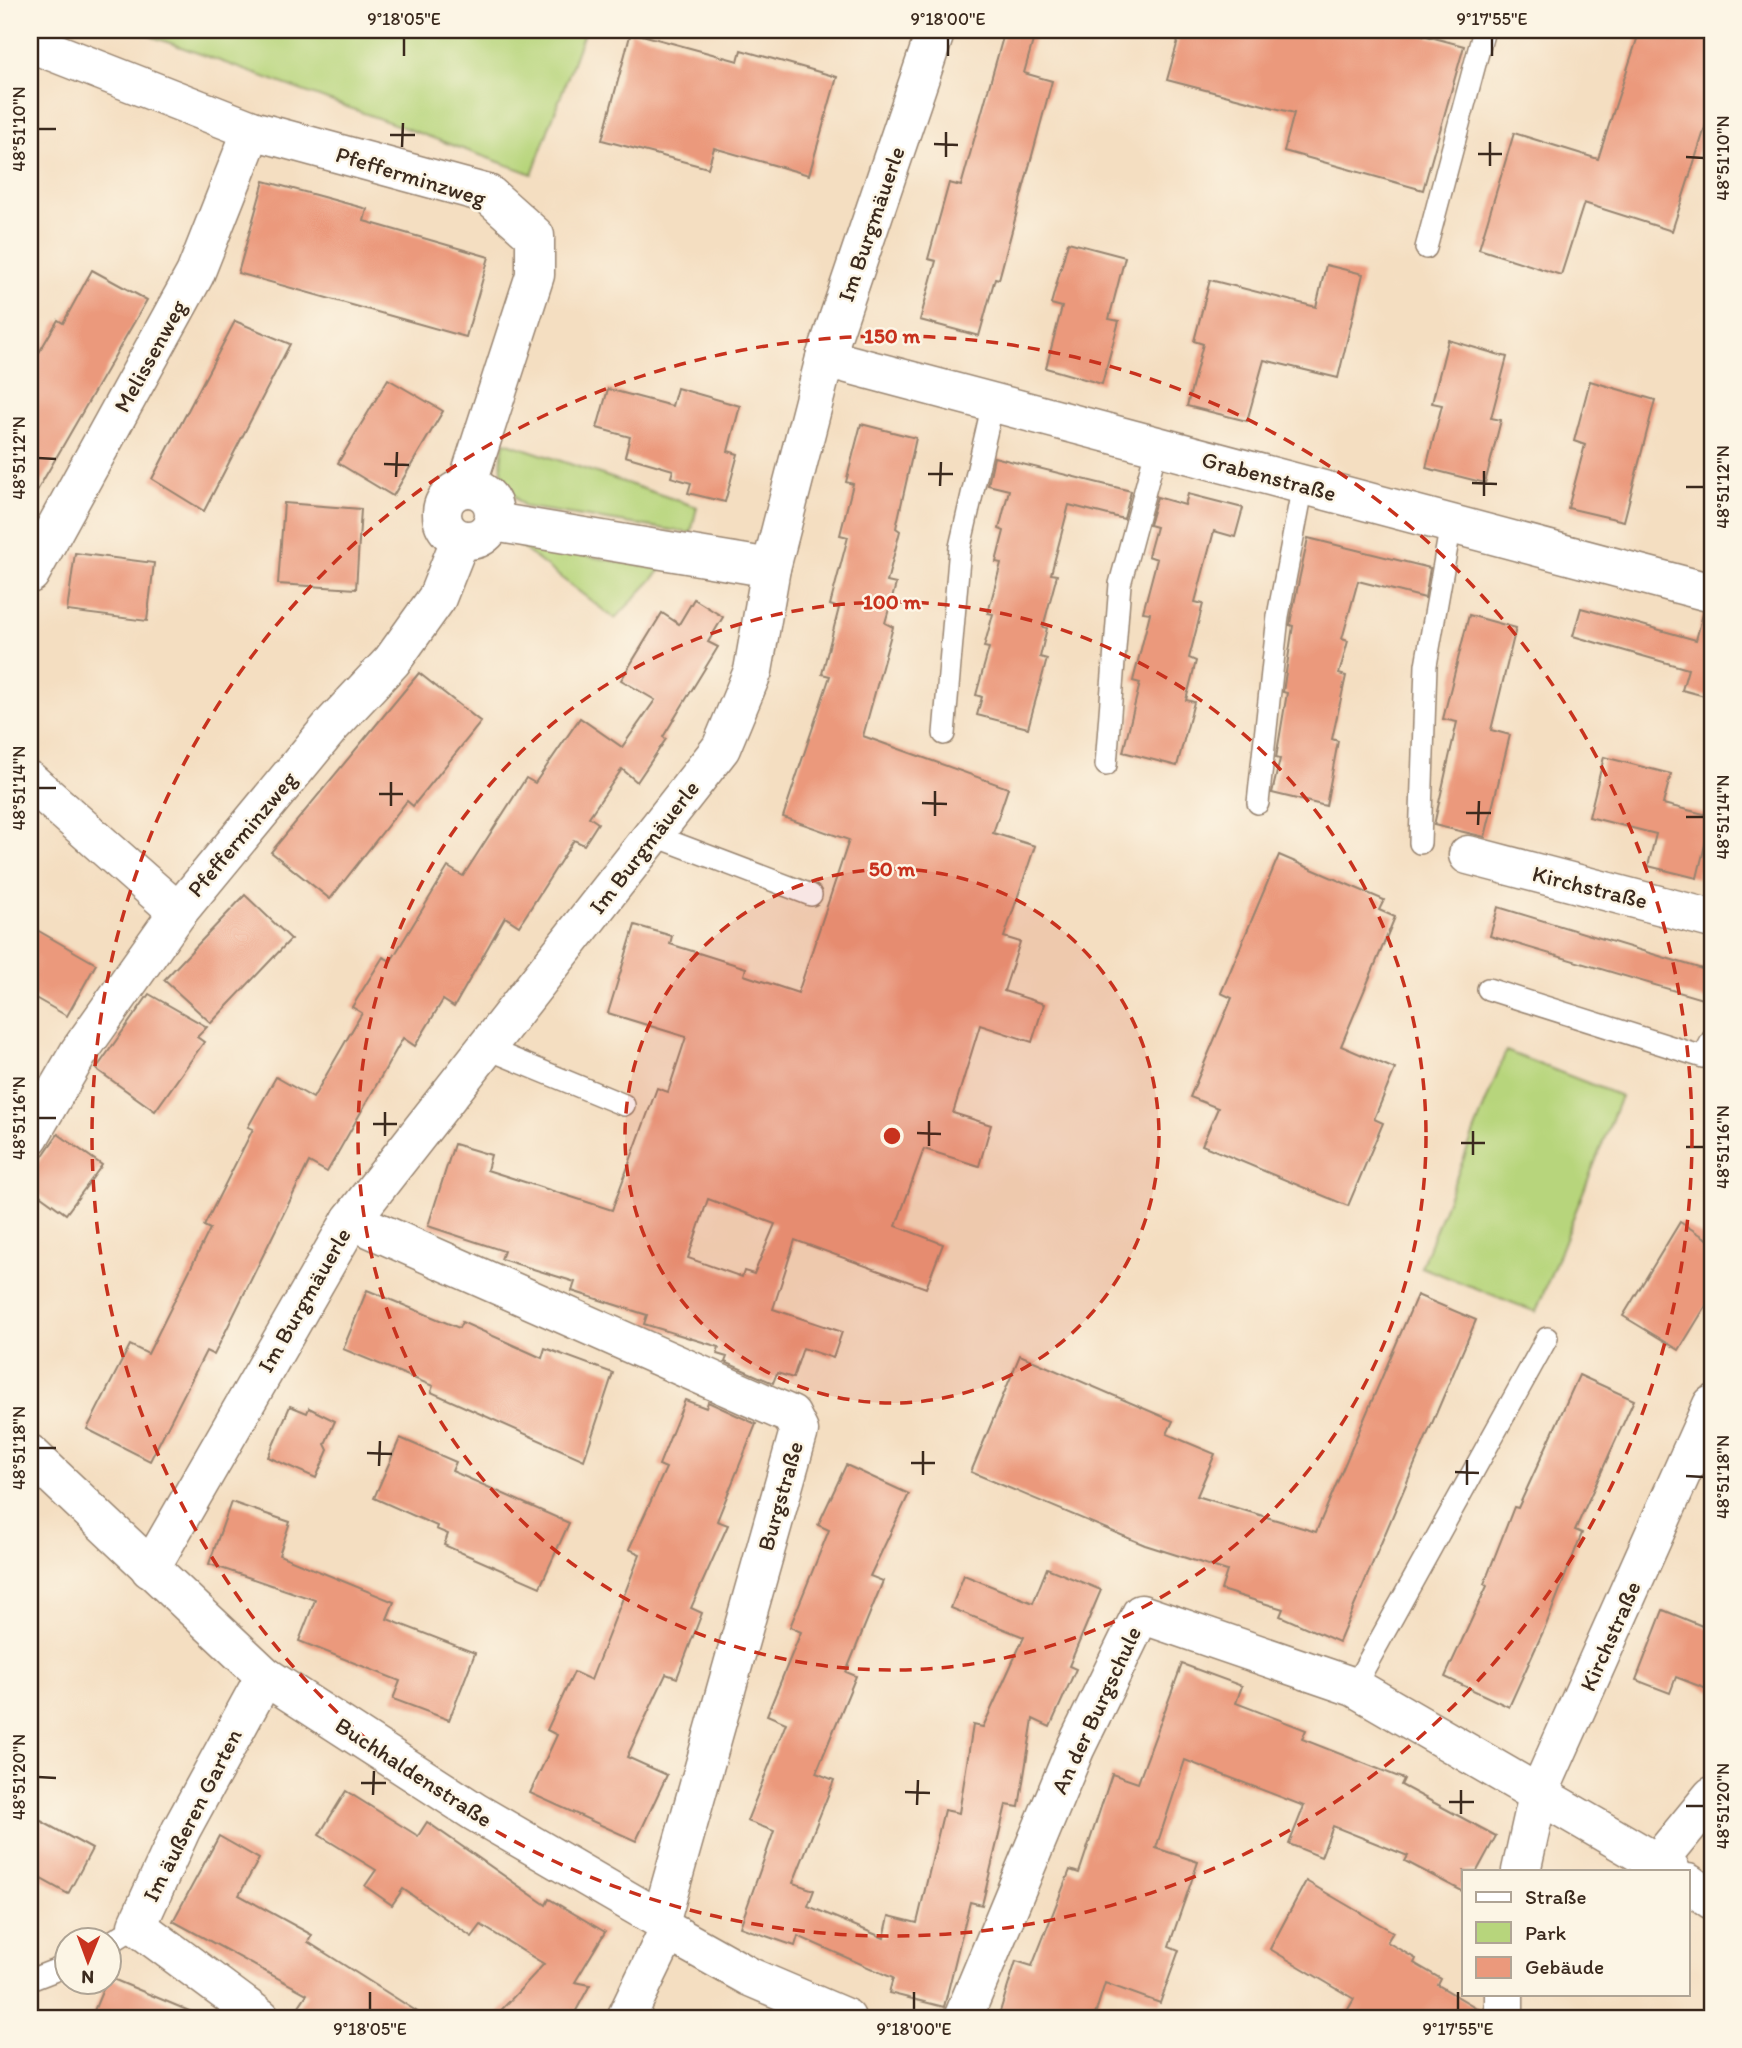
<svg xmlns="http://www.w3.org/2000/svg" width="1742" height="2048" viewBox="0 0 1742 2048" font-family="Itim,sans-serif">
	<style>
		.green { fill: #b7d57c; stroke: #79804d; stroke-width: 2 }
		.building { fill: #eb997c; fill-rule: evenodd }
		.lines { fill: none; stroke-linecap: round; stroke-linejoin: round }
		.service-casing { stroke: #988470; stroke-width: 24 }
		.minor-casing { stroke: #988470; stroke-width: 41 }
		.service { stroke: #fff; stroke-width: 21 }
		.minor { stroke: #fff; stroke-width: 38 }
		.ticks { fill: none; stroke: #3b2a1e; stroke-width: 2.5 }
		.ring { fill: none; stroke: #c8321e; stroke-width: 3.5; stroke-dasharray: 12 9 }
		.labels { text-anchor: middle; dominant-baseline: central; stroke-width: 5; stroke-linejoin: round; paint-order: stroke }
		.street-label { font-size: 23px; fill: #3b2a1e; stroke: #fcf5e5 }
		.centre { fill: #c8321e; stroke: #fcf5e5; stroke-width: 3.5 }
		.ring-label { font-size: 21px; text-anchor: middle; font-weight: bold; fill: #c8321e; stroke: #fcf5e5; stroke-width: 5; stroke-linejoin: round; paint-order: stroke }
		.neatline { fill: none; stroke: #3b2a1e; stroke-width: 2.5 }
		.ticks-label { font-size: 18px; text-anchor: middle; fill: #3b2a1e }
	</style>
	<rect width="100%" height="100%" fill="#fcf5e5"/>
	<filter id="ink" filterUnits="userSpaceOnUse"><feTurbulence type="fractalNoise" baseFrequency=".0143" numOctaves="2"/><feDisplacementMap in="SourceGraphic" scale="14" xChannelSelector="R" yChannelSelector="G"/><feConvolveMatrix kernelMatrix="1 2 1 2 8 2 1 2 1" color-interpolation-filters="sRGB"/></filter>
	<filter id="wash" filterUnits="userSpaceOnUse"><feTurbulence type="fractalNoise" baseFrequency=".00686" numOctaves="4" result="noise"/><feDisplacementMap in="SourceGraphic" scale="28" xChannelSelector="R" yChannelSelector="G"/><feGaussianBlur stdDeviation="1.57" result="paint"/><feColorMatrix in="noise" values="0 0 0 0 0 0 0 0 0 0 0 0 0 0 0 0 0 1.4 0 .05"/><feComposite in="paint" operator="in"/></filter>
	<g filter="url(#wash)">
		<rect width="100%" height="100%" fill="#f4dec1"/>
		<!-- green -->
		<g class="green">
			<polygon points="134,30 585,30 532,174"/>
			<path d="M505,442L697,507L691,533L525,507C504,488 496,470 505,442Z"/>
			<polygon points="517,544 662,569 615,619"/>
			<polygon points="1506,1051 1621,1096 1536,1312 1421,1267"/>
		</g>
		<g id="blocks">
			<!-- building -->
			<g class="building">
				<polygon points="1005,30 1036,30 1024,73 1052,81 999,279 995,278 979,336 920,320 936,261 928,259 949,183 961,186"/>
				<polygon points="1181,30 1404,30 1464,46 1423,190 1284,151 1294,113 1167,80"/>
				<polygon points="1640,30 1712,30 1712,106 1672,231 1584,203 1561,275 1479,249 1514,133 1598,159"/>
				<polygon points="631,32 738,61 741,50 837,77 809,175 714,148 708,168 602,140"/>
				<polygon points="264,181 367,209 364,221 489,257 466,337 238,273"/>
				<polygon points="1068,242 1125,257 1109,319 1119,321 1102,384 1046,368 1062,307 1051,304"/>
				<polygon points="1326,265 1363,274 1338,378 1264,360 1247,421 1187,406 1203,344 1194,341 1210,280 1316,307"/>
				<polygon points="92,270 147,300 30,503 30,368 58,320 63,323"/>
				<polygon points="235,321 290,344 204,511 152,479"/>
				<polygon points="1448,340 1507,357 1491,418 1501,420 1485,483 1426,468 1442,405 1432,403"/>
				<polygon points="388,379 443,411 393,496 338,463"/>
				<polygon points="1590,381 1655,400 1624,521 1568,508 1585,445 1574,441"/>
				<polygon points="677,388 740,406 728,451 738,454 725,502 688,493 691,483 671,477 673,470 625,456 630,437 597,428 608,389 672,406"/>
				<path d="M861,424L916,438L896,528L900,531L887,582L896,584L885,623L893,627L863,736L1008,788L993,833L1035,846L1004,937L1020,942L1004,991L1044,1004L1032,1042L980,1025L953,1113L991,1125L979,1166L924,1149L896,1226L943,1244L926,1288L795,1240L773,1309L842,1332L833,1358L803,1348L793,1378L777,1373L773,1383L725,1362L727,1357L717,1354L719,1347L644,1324L647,1315L572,1291L575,1282L501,1259L504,1251L428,1226L454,1144L491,1155L487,1170L612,1210L657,1088L668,1092L686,1037L608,1013L635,925L672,936L670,944L746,968L744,975L798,993L849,840L783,817L830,676L822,674L839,608L830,605L848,537L840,535L853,484L846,482ZM708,1199L775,1224L754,1274L744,1271L742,1277L688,1258Z"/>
				<polygon points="994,457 1131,491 1124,519 1069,505 1051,574 1057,575 1043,627 1047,628 1040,657 1047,659 1028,728 977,715 982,697 976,695 989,648 984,647 993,614 988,613 1001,563 996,562 1004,531 999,529 1009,490 988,485"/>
				<polygon points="1188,494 1243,508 1235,537 1214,531 1195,602 1203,604 1189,658 1196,661 1186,700 1194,702 1177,766 1123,752 1140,683 1133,681 1150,613 1143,612 1157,559 1148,556 1156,527 1149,525 1157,497 1185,505"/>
				<polygon points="284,503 361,509 356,589 278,584"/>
				<polygon points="1308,538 1430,568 1425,598 1358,581 1342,639 1348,641 1339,674 1346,676 1332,739 1338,741 1326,806 1272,793 1280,759 1276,758 1287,693 1283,692 1293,626 1290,625 1291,618"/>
				<polygon points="75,553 154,563 147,621 67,611"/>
				<polygon points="694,599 723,617 708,642 718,647 663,737 666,739 637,782 622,769 589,817 598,823 584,845 574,840 519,926 505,917 454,1007 443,1000 415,1046 403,1038 327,1172 309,1162 214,1355 206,1351 150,1461 87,1429 130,1345 148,1354 210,1229 204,1226 253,1129 248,1127 276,1077 313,1098 362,1013 352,1007 383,957 391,961 448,867 463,876 526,778 535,783 580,718 622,747 655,700 621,680 662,613 679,624"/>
				<polygon points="1581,608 1696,640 1703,614 1712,615 1712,698 1682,690 1688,669 1573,636"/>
				<polygon points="1469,615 1516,628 1491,730 1510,735 1485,837 1434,825 1457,722 1443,719"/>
				<polygon points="419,673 481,722 413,806 407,801 330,899 271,852"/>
				<polygon points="1604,757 1671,774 1663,804 1712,816 1697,878 1648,866 1656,834 1589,817"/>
				<polygon points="1279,855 1384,900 1379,910 1395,917 1341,1046 1395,1069 1374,1119 1383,1123 1348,1206 1202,1145 1218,1108 1190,1097 1232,998 1221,993"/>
				<polygon points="245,895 291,939 211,1023 164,980"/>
				<polygon points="1498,907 1712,972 1712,1002 1490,936"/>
				<polygon points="30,926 96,964 67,1016 30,995"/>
				<polygon points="149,994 207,1027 197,1037 204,1042 155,1111 96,1069"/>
				<polygon points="58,1134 102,1165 66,1214 30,1188 30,1174"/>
				<polygon points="1680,1222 1712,1242 1712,1296 1679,1350 1623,1316"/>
				<polygon points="367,1290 459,1328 462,1322 542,1358 545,1348 613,1373 584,1460 431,1392 433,1386 343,1349"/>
				<polygon points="1417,1295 1476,1320 1339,1642 1280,1616 1283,1609 1221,1590 1227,1571 1145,1545 971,1472 1020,1355 1173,1421 1167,1434 1215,1454 1197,1496 1316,1532"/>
				<polygon points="1579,1375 1634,1400 1575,1530 1582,1533 1546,1625 1509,1707 1445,1677 1487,1586 1484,1584 1514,1507 1518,1508"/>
				<polygon points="685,1400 706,1408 708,1402 756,1424 717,1521 728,1525 691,1608 702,1613 677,1678 666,1674 627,1757 667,1775 636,1841 530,1793 557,1735 547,1730 574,1672 591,1680 640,1554 629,1549 666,1468 659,1465"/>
				<polygon points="290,1406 307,1413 309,1408 335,1421 325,1444 328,1450 316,1478 268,1457"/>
				<polygon points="400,1438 456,1462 452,1471 569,1523 540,1587 444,1545 448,1534 436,1529 437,1526 374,1498"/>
				<polygon points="846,1465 909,1494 870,1576 883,1581 846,1672 856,1676 816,1773 834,1780 793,1883 814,1890 808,1906 884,1938 889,1916 917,1923 944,1810 959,1813 973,1725 983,1727 1024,1637 951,1608 964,1575 1033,1603 1047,1568 1101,1590 1069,1666 1076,1669 1050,1727 1033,1719 1019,1807 1006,1805 982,1905 970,1902 944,2007 889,1993 893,1978 798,1936 795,1946 740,1927 774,1831 747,1821 786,1723 767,1715 801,1632 790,1627 829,1530 818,1525"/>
				<polygon points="231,1502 290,1522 279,1555 394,1602 387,1619 475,1653 449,1720 393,1699 400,1681 299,1641 315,1600 209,1564"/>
				<polygon points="1663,1610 1712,1630 1712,1691 1676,1677 1670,1693 1636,1680"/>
				<polygon points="1182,1664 1242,1686 1236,1703 1306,1730 1302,1739 1404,1779 1401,1785 1496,1836 1477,1871 1464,1871 1464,1892 1405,1861 1408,1856 1333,1826 1321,1857 1289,1844 1304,1806 1185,1760 1156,1848 1198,1862 1169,1946 1179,1950 1160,2003 1105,1983 1094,2018 998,2018 1016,1961 1032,1966 1070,1870 1079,1873 1112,1774 1138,1783"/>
				<polygon points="346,1791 418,1836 427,1822 546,1905 549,1899 605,1932 575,1982 590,1985 572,2018 494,2018 544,1964 481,1925 472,1937 403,1889 392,1905 365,1886 376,1870 319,1835"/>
				<polygon points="30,1815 92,1849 68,1894 30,1873"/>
				<polygon points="219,1836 259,1859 239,1895 312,1935 308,1942 427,2018 291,2018 307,1994 173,1921"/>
				<polygon points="1306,1881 1393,1932 1387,1942 1416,1959 1414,1963 1441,1979 1438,1985 1482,2011 1482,2018 1343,2018 1354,1999 1270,1949"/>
				<polygon points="108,1977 206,2018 91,2018"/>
			</g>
		</g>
	</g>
	<g filter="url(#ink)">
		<use href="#blocks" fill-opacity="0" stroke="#988470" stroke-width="2"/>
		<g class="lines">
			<!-- service casing -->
			<g class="service-casing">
				<g id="service">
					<polyline points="1426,248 1484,30"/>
					<polyline points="944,734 960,547 993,403"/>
					<polyline points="1106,765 1120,584 1157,446"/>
					<polyline points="1258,803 1278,616 1303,485"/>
					<polyline points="653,835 811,895"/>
					<polyline points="1420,843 1426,665 1451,524"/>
					<polyline points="1488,989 1703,1057 1712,1040"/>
					<polyline points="486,1048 624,1105"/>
					<polyline points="1354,1687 1547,1338"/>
					<polyline points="108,1944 137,1926"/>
					<polyline points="30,1980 66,1966"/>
				</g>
			</g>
			<!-- minor casing -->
			<g class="minor-casing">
				<g id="minor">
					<polyline points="30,43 252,130 488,194 535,236 535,275 466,488"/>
					<polyline points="825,358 1712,593"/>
					<circle cx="468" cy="514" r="26"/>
					<polyline points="494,522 771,568"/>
					<polyline points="30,574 195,274 252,130"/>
					<polyline points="30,781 178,912"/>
					<polyline points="1468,855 1712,919"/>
					<polyline points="30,1136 79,1052 178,912 332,725 392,661 437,598 460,540"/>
					<polyline points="351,1220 791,1415 799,1431 661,1920"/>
					<polyline points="30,1454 265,1676 475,1812 661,1920 668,1931 750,1977 846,2018"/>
					<polyline points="150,1569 351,1220 721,748 753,671 771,568 825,358 936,30"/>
					<polyline points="1658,1862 1712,1796"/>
					<polyline points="1521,1871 1538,1795 1712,1405"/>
					<polyline points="1688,1883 1712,1900"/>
					<polyline points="261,2018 137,1926 181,1830 265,1676"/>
					<polyline points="626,2018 668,1931"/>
					<polyline points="963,2018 1075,1749 1141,1614 1354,1687 1671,1871"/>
					<polyline points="1504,2018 1504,1994"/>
				</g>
			</g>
			<!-- service -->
			<use href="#service" class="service"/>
			<!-- minor -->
			<use href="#minor" class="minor"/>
		</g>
	</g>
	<!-- ticks -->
	<path class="ticks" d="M404,56V38M948,56V38M1492,56V38M38,129H56M390,135H415M934,144L958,145M402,147L403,123M1478,154H1502M946,157V132M1686,157L1704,158M1490,166V142M38,458L56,459M384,464L409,465M928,474H953M396,477L397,452M1472,483L1497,484M940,486L941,462M1686,487H1704M1484,496V471M38,788H56M379,794H403M922,803L947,804M391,806V782M1466,813H1491M935,816V791M1686,817H1704M1478,825L1479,801M38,1118H56M373,1124H397M917,1133L941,1134M385,1136V1112M1461,1143H1485M929,1146V1121M1686,1147H1704M1473,1155V1131M38,1448H56M367,1453L392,1454M911,1463H935M379,1466L380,1441M1455,1472L1479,1473M923,1475V1451M1686,1476L1704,1477M1467,1485V1460M38,1777L56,1778M361,1783H386M905,1792L930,1793M373,1795L374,1771M1449,1802H1474M917,1805L918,1780M1686,1806H1704M1461,1814V1790M370,2010V1992M914,2010V1992M1458,2010V1992"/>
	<!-- distance rings -->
	<circle cx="892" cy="1136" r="267" fill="#c8321e" fill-opacity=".12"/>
	<g class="ring">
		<circle cx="892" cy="1136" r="267"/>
		<circle cx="892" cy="1136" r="534"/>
		<circle cx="892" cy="1136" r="800"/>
	</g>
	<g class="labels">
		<!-- street labels -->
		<g class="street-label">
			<text transform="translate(411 176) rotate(17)">Pfefferminzweg</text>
			<text transform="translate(871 224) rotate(-71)">Im Burgmäuerle</text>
			<text transform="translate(150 356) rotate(-61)">Melissenweg</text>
			<text transform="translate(1269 476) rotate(15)">Grabenstraße</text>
			<text transform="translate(242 834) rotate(-50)">Pfefferminzweg</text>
			<text transform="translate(644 847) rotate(-52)">Im Burgmäuerle</text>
			<text transform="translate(1590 887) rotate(14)">Kirchstraße</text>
			<text transform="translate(304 1300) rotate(-60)">Im Burgmäuerle</text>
			<text transform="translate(780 1496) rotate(-74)">Burgstraße</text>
			<text transform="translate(1610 1636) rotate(-66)">Kirchstraße</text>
			<text transform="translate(1096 1710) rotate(-65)">An der Burgschule</text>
			<text transform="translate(414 1772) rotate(33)">Buchhaldenstraße</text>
			<text transform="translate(192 1815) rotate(-63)">Im äußeren Garten</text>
		</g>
	</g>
	<circle cx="892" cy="1136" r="10" class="centre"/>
	<g class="ring-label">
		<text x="892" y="343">150 m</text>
		<text x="892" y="609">100 m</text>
		<text x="892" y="876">50 m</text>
	</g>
	<!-- margin -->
	<rect width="1742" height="2048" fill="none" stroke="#fcf5e5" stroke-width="77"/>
	<!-- legend -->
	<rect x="1462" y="1870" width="228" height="126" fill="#fcf5e5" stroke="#afa495" stroke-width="2"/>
	<rect x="1476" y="1892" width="35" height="10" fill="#ffffff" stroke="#afa495" stroke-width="2"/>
	<text x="1525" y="1904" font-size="21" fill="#3b2a1e">Straße</text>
	<rect x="1476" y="1922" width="35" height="21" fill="#b7d57c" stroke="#afa495" stroke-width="2"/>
	<text x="1525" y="1940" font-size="21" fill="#3b2a1e">Park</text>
	<rect x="1476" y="1957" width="35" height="21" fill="#eb997c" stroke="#afa495" stroke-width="2"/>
	<text x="1525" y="1974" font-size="21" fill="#3b2a1e">Gebäude</text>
	<!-- north arrow -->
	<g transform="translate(88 1961) rotate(181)"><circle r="33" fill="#fcf5e5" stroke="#afa495" stroke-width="2"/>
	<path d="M0-5L12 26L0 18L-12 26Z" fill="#c8321e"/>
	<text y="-10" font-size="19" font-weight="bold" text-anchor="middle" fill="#3b2a1e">N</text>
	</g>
	<rect x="38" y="38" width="1666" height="1972" class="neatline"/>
	<g class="ticks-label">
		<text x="404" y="25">9°18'05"E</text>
		<text x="948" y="25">9°18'00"E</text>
		<text x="1492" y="25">9°17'55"E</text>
		<text transform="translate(19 129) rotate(-90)" y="6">48°51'10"N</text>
		<text transform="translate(1723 158) rotate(-90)" y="6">48°51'10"N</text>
		<text transform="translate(19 458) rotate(-90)" y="6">48°51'12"N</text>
		<text transform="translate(1723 487) rotate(-90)" y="6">48°51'12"N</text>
		<text transform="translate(19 788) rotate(-90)" y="6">48°51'14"N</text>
		<text transform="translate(1723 817) rotate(-90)" y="6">48°51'14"N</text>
		<text transform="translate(19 1118) rotate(-90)" y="6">48°51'16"N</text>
		<text transform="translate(1723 1147) rotate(-90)" y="6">48°51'16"N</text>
		<text transform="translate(19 1448) rotate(-90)" y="6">48°51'18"N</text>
		<text transform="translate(1723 1477) rotate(-90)" y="6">48°51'18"N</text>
		<text transform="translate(19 1777) rotate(-90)" y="6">48°51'20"N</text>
		<text transform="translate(1723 1806) rotate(-90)" y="6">48°51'20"N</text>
		<text x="370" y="2035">9°18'05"E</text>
		<text x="914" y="2035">9°18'00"E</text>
		<text x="1458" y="2035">9°17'55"E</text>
	</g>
</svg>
